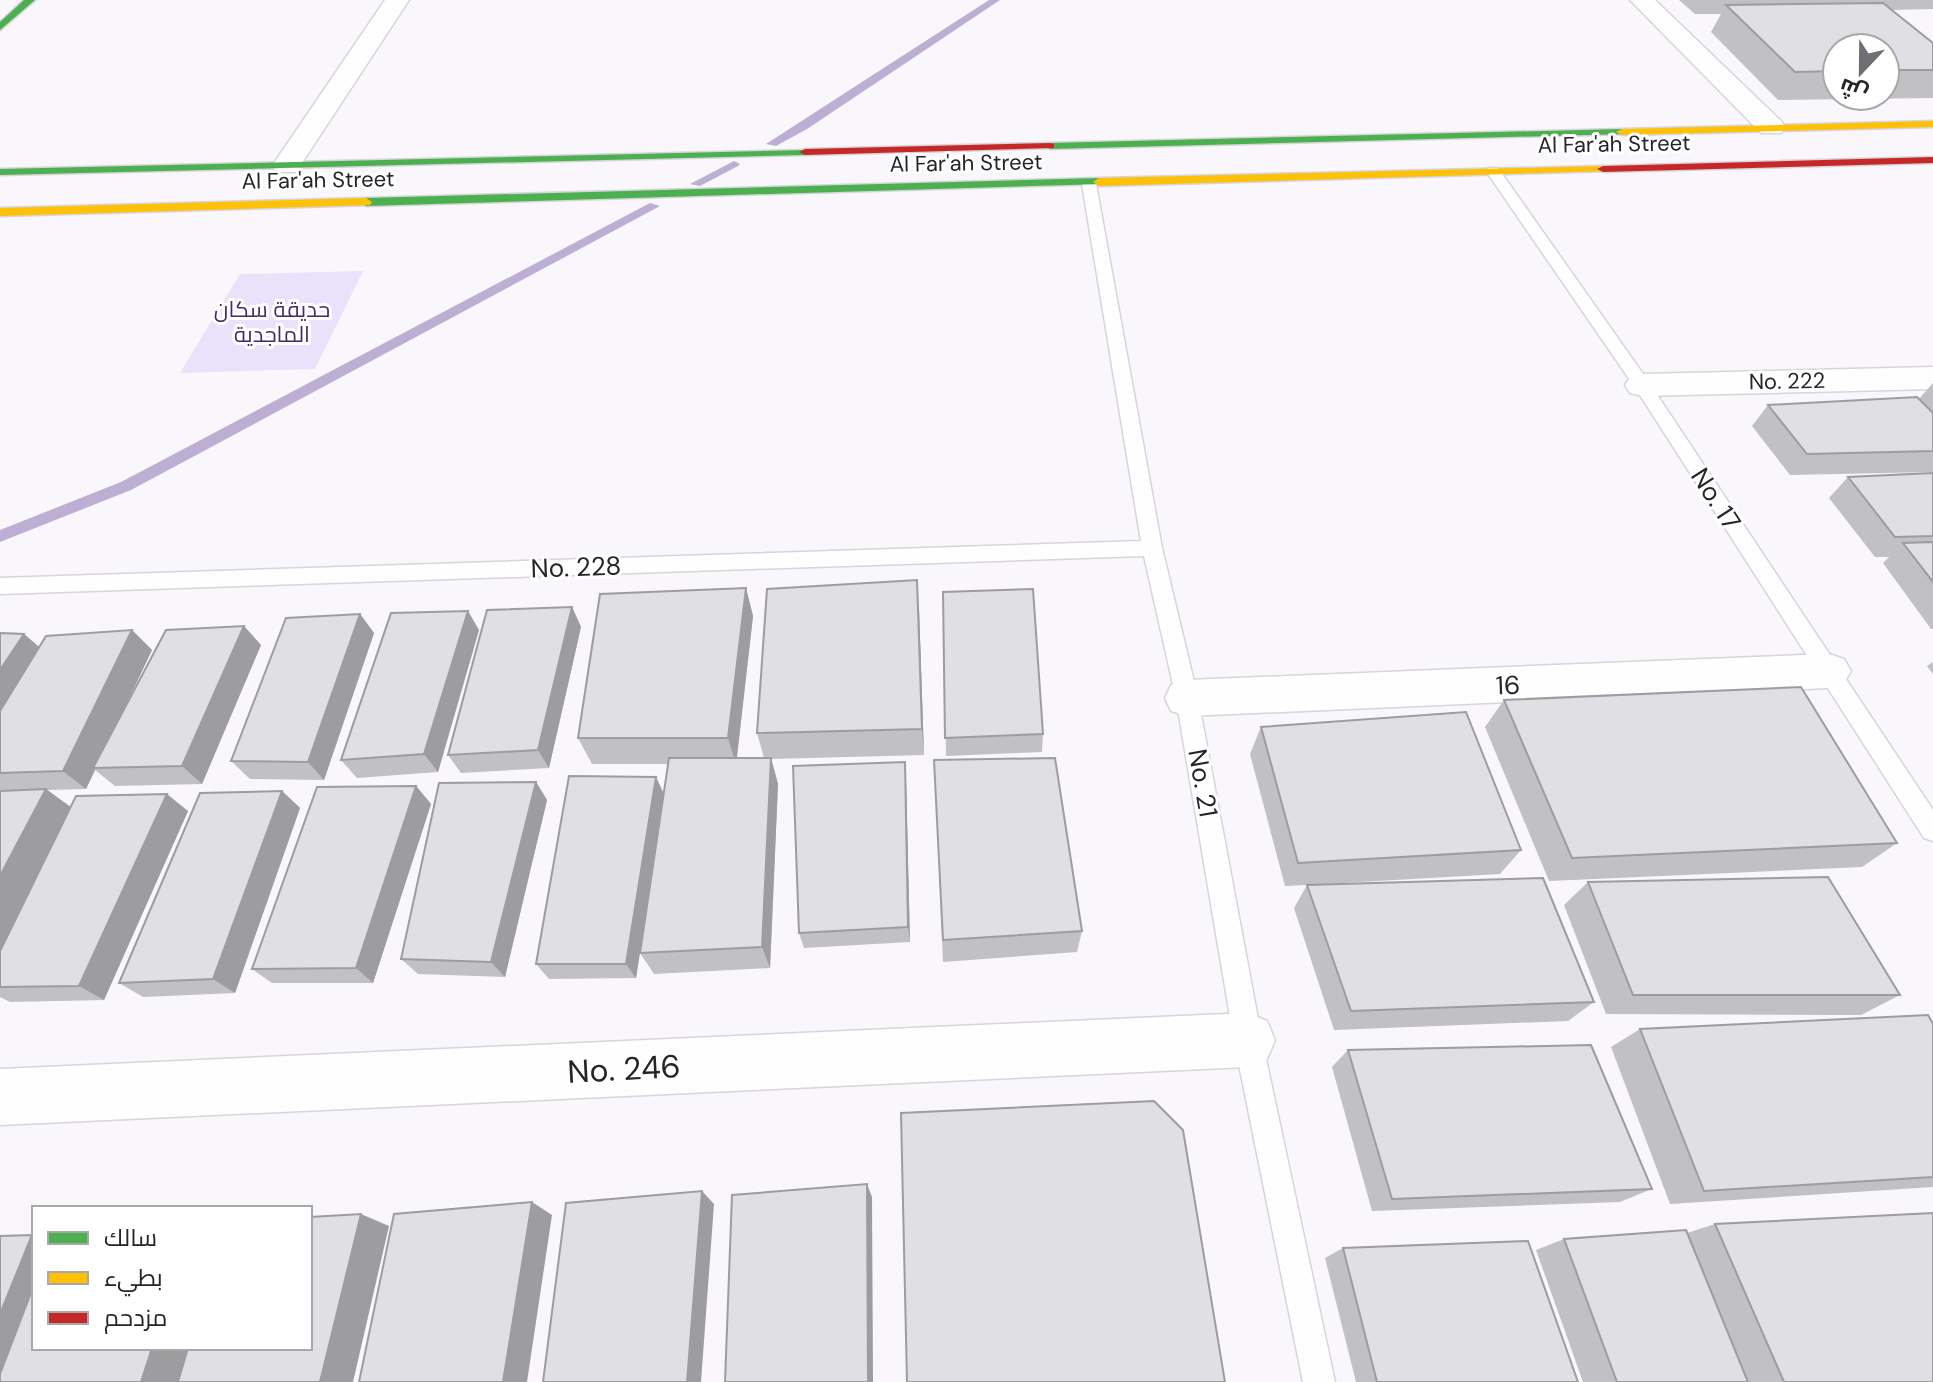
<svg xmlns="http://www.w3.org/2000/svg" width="1933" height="1382" viewBox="0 0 1933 1382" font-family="'DM Sans',Cairo,sans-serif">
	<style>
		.green { fill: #eae2fa }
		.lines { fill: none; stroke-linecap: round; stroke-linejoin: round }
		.stream { fill: #bcafd3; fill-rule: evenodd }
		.lane-casing { stroke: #d6d5d9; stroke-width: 3 }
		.street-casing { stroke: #d6d5d9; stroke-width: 3 }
		.fast-casing { stroke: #d6d5d9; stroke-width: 3 }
		.slow-casing { stroke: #d6d5d9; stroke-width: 3 }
		.jam-casing { stroke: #d6d5d9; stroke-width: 3 }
		.lane { fill: #fefeff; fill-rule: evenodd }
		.street { fill: #fefeff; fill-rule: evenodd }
		.fast { fill: #4caf50; fill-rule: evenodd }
		.slow { fill: #ffc107; fill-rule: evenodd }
		.jam { fill: #c62828; fill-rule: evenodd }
		.wall { fill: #c1c0c3; fill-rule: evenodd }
		.shaded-wall { fill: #9d9c9f }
		.building { fill: #e0dfe3; stroke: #9d9c9f; stroke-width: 2 }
		.labels { text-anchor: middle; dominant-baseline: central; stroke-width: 6; stroke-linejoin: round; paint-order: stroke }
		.far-street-label { font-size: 22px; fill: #252428; stroke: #fff }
		.far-park-label { font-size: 22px; fill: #442a67; stroke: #fff }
		.street-label { font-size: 26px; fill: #252428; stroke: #fff }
		.near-street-label { font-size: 32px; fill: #252428; stroke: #fff }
	</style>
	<rect width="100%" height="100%" fill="#f9f7fc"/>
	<!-- green -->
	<polygon class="green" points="363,271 315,369 180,373 240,274"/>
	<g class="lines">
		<!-- stream -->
		<g class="stream">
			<polygon points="989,0 1000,0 807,129 776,146 766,144"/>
			<polygon points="734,161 740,164 738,166 700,186 690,184"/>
			<polygon points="650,203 660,206 131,490 0,542 0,530 121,482"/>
		</g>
		<!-- lane casing -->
		<g class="lane-casing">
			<g id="lane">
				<polygon points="1488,168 1498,168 1648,381 1933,810 1933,841 1924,838 1636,389 1486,171"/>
				<polygon points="1089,180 1096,184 1162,548 1198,698 1262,1040 1335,1382 1303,1382 1234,1040 1176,698 1144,556 0,594 0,578 1141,541 1082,184"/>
			</g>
		</g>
		<!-- street casing -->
		<g class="street-casing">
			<g id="street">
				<polygon points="385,0 409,0 296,172 276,172 272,166"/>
				<polygon points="1630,0 1655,0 1781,121 1785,127 1781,133 1761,133"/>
				<polygon points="1933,367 1933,389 1642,396 1630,393 1625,385 1630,377 1642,374"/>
				<polygon points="1829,654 1844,659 1851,671 1844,683 1829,688 1187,716 1171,711 1165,698 1171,685 1187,680"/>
				<polygon points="1248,1013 1267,1021 1275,1040 1267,1059 1248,1067 0,1125 0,1069"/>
			</g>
		</g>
		<!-- fast casing -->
		<g class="fast-casing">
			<g id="fast">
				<polygon points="24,0 35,0 0,30 0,22"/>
				<polygon points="1622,129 1628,132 1626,134 1050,149 1044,146 1050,143"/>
				<polygon points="809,150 809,154 805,155 0,175 0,169"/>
				<polygon points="1099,178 1103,180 1103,184 366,206 360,202 366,198"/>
			</g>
		</g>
		<!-- slow casing -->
		<g class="slow-casing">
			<g id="slow">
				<polygon points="1933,121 1933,127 1622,135 1616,132 1622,129"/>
				<polygon points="1603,166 1609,169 1607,171 1099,186 1093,182 1099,178"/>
				<polygon points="366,198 372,202 370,205 0,216 0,208"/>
			</g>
		</g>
		<!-- jam casing -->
		<g class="jam-casing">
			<g id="jam">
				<polygon points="1050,143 1054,144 1054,148 805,155 799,152 805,149"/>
				<polygon points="1933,157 1933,163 1603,172 1597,169 1603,166"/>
			</g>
		</g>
		<!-- lane -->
		<use href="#lane" class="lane"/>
		<!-- street -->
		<use href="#street" class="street"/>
		<!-- fast -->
		<use href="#fast" class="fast"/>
		<!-- slow -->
		<use href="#slow" class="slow"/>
		<!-- jam -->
		<use href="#jam" class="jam"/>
	</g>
	<!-- wall -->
	<g class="wall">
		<path d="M1679,0H1933V9L1892,10L1933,43V98L1778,100L1711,32L1721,14H1695ZM1837,48H1885V96H1837Z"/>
		<polygon points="1933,383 1933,472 1790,475 1752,426 1768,405 1919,399"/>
		<polygon points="1933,473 1933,629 1931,629 1883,563 1889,557 1875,557 1829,498 1848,477"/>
		<polygon points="746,588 753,616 737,758 764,758 757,733 919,609 924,755 771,759 778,784 770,968 654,974 640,953 647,908 636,978 549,979 536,964 656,777 664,794 668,764 592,764 578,738"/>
		<polygon points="943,592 1043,734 1042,752 946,756"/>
		<polygon points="572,607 581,627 549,768 461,773 448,755"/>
		<polygon points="360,614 374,633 324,780 250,779 231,761"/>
		<polygon points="244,626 261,645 202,784 115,786 95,770 86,789 47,790 71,807 188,811 104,1000 10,1002 0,997 0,633 24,634 39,647 132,630 152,650 118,721"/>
		<polygon points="479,630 438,772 357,778 341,760"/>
		<polygon points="1933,662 1933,674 1927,666"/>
		<polygon points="1504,700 1897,843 1862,867 1549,881 1485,727"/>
		<polygon points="1261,727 1521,850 1500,874 1308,885 1594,1002 1568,1021 1334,1030 1294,908 1307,885 1285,886 1250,754"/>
		<polygon points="934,760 1082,931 1077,952 943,962"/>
		<polygon points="905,762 906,780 910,942 804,948 799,933"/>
		<polygon points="536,782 547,800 505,977 418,974 401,959"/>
		<polygon points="416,786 431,804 373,983 272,983 252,969"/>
		<polygon points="282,791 300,808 235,993 143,997 119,983"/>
		<polygon points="1588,882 1900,995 1861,1015 1606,1014 1564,905"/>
		<polygon points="1933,1024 1933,1187 1670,1204 1611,1047 1640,1029"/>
		<polygon points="1348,1050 1652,1189 1620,1202 1372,1211 1332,1067"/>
		<polygon points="1715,1224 1933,1382 1583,1382 1536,1250 1564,1239 1687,1233"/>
		<polygon points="1343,1248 1578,1382 1356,1382 1325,1258"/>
	</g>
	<!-- shaded-wall -->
	<g class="shaded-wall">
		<polygon points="917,580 919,609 924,755 922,729"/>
		<polygon points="746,588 753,616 736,764 728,738"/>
		<polygon points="572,607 581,627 549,768 538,750"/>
		<polygon points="468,611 479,630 438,772 424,754"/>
		<polygon points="360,614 374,633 324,780 308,762"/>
		<polygon points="244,626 261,645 202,784 182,766"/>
		<polygon points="132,630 152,650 96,768 93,768 95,770 86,789 63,771"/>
		<polygon points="24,634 46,653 0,726 0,670"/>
		<polygon points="771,758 778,784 770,968 762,947"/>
		<polygon points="905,762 906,780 910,942 908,927"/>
		<polygon points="656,777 664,795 636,978 626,964"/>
		<polygon points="536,782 547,800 505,977 491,962"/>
		<polygon points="416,786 431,804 373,983 356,968"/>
		<polygon points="46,789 80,814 0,974 0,876"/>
		<polygon points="282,791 300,808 235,993 213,979"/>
		<polygon points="167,794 188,811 104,1000 79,986"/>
		<polygon points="867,1184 872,1197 873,1382 868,1382"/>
		<polygon points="702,1191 714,1204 701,1382 687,1382"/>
		<polygon points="532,1202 552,1215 527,1382 503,1382"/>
		<polygon points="361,1214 389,1226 353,1382 320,1382"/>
		<polygon points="32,1235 34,1236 34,1317 0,1382 0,1314"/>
		<polygon points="152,1348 194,1348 184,1382 141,1382"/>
	</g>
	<!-- building -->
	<g class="building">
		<polygon points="1883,3 1933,43 1933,70 1885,70 1885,48 1837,48 1837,71 1795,72 1726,5"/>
		<polygon points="1917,397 1933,413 1933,451 1807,454 1768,405"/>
		<polygon points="1933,473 1933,536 1895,537 1848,477"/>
		<polygon points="1933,542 1933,582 1903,543"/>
		<polygon points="917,580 922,729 757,733 767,589"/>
		<polygon points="746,588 728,738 578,738 600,594"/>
		<polygon points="1033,589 1043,734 945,738 943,592"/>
		<polygon points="572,607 538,750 448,755 487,610"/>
		<polygon points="468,611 424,754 341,760 391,613"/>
		<polygon points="360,614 308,762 231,761 286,618"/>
		<polygon points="244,626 182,766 93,768 166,630"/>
		<polygon points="132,630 63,771 0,773 0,711 46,636"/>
		<polygon points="0,633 24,634 0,670"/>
		<polygon points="1801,687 1897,843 1572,858 1504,700"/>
		<polygon points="1466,712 1521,850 1298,863 1261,727"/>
		<polygon points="669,758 771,758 762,947 640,953"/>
		<polygon points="1055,758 1082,931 943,940 934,760"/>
		<polygon points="905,762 908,927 799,933 793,766"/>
		<polygon points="569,776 656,777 626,964 536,964"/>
		<polygon points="536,782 491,962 401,959 439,783"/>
		<polygon points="416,786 356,968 252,969 317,787"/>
		<polygon points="46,789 0,876 0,791"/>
		<polygon points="282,791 213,979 119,983 200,793"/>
		<polygon points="167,794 79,986 0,987 0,951 76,796"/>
		<polygon points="1828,877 1900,995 1633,995 1588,882"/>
		<polygon points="1543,878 1594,1002 1351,1011 1307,885"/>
		<polygon points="1928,1015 1933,1024 1933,1177 1704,1191 1640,1029"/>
		<polygon points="1591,1045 1652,1189 1392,1199 1348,1050"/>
		<polygon points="1154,1101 1183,1130 1225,1382 907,1382 901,1113"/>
		<polygon points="867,1184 868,1382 725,1382 732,1195"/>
		<polygon points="702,1191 687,1382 543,1382 566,1203"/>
		<polygon points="532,1202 503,1382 359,1382 394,1214"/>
		<polygon points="1933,1213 1933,1382 1784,1382 1715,1224"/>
		<polygon points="361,1214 320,1382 178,1382 188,1348 310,1348 310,1217"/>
		<polygon points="1686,1230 1748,1382 1617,1382 1564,1239"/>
		<polygon points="32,1235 0,1314 0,1236"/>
		<polygon points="1528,1241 1578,1382 1377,1382 1343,1248"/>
		<polygon points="34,1285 34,1348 152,1348 141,1382 0,1382 0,1374"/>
	</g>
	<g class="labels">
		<!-- far-street labels -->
		<g class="far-street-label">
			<text transform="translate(1614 144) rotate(-1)">Al Far'ah Street</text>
			<text transform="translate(966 163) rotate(-1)">Al Far'ah Street</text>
			<text transform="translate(318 180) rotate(-1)">Al Far'ah Street</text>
			<text transform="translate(1787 381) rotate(-1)">No. 222</text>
		</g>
		<!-- far-park labels -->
		<g class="far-park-label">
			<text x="272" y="309">حديقة سكان<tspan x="272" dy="25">الماجدية</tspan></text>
		</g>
		<!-- street labels -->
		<g class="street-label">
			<text transform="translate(1716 499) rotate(57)">No. 17</text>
			<text transform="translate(576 567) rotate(-2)">No. 228</text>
			<text transform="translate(1508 685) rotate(-2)">16</text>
			<text transform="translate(1203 783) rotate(80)">No. 21</text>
		</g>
		<!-- near-street labels -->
		<g class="near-street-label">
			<text transform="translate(624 1069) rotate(-3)">No. 246</text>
		</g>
	</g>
	<!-- legend -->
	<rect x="32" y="1206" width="280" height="144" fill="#ffffff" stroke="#a8a7a9" stroke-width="2"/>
	<rect x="48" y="1232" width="40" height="12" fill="#4caf50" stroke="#a8a7a9" stroke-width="2"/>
	<text x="104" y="1246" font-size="24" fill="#252428">سالك</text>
	<rect x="48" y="1272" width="40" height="12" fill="#ffc107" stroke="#a8a7a9" stroke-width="2"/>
	<text x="104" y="1286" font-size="24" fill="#252428">بطيء</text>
	<rect x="48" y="1312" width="40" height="12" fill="#c62828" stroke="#a8a7a9" stroke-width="2"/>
	<text x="104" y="1326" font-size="24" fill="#252428">مزدحم</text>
	<!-- north arrow -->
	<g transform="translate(1861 72) rotate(202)"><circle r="38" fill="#ffffff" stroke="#a8a7a9" stroke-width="2"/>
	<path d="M0-6L14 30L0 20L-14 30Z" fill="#6f6e72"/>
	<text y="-12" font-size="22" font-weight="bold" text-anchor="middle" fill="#252428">ش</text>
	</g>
</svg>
